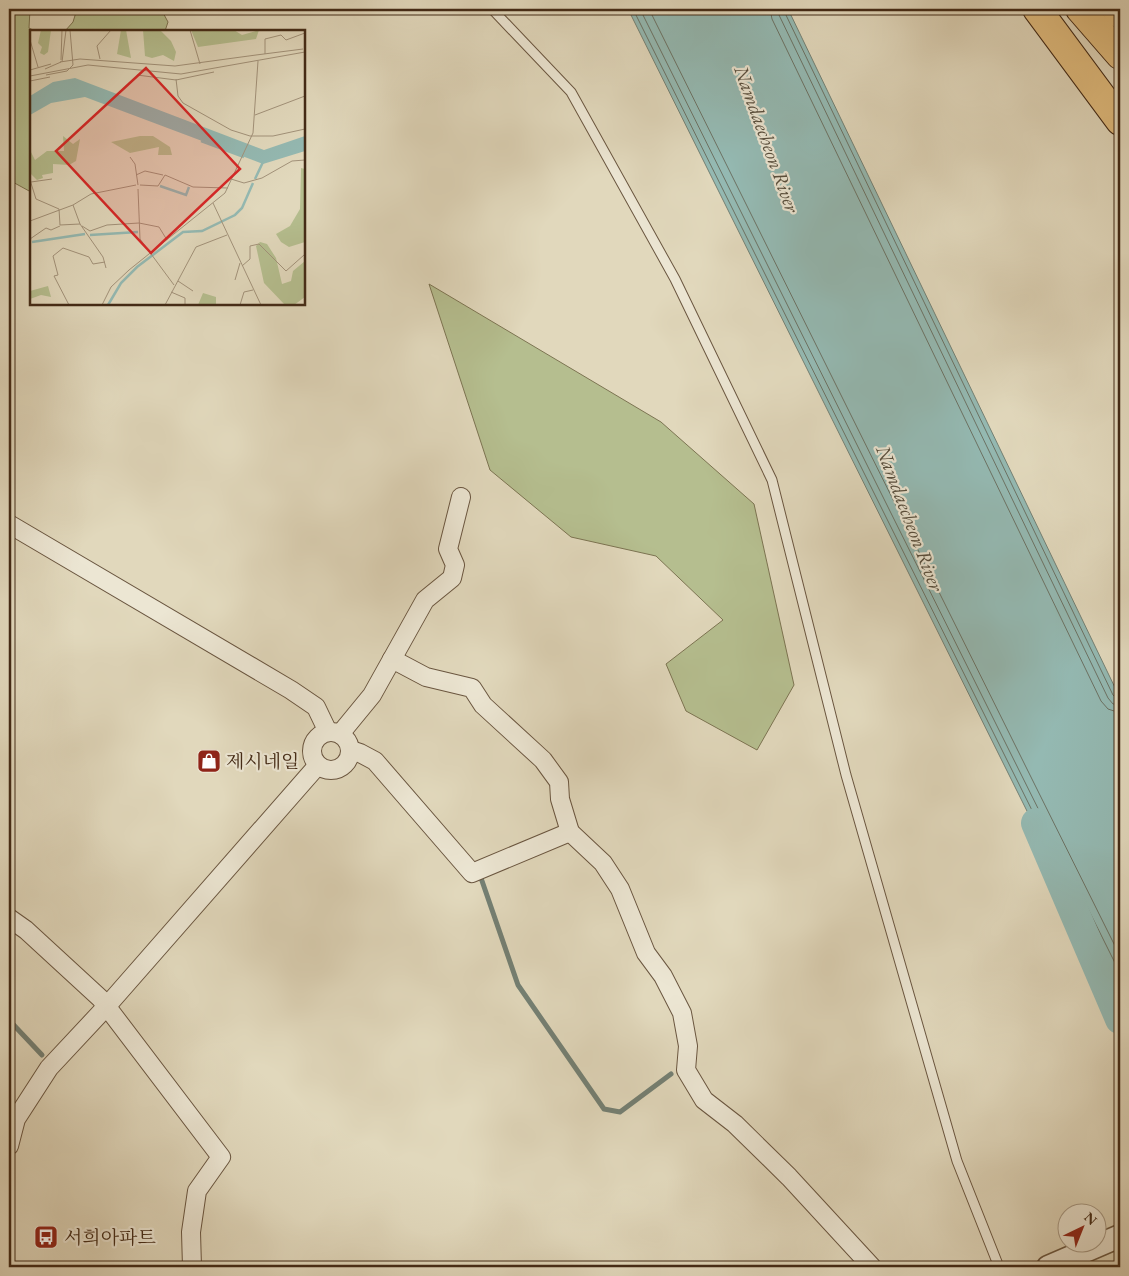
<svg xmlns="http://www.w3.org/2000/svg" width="1129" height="1276" viewBox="0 0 1129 1276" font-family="'EB Garamond','Noto Serif KR',serif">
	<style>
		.green { fill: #b5be8f; stroke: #7c7452 }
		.water { fill: #94b9b2; stroke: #748074 }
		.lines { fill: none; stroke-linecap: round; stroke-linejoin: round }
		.shore { stroke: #6c7264; stroke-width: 1 }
		.stream { stroke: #748074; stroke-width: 5 }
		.river { stroke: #94b9b2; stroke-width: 30 }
		.service-casing { stroke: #6a5640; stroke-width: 11 }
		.minor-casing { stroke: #6a5640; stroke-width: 20 }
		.tertiary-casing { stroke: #6a5640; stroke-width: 25 }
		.trunk-casing { stroke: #432a16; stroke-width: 30 }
		.service { stroke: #ece6d3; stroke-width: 9 }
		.minor { stroke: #ece6d3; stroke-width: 18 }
		.tertiary { stroke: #ece6d3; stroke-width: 22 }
		.trunk { stroke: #e0bc7e; stroke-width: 28 }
		.labels { text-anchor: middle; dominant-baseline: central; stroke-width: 4.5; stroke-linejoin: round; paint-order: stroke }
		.poi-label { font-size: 19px; fill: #432a16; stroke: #ece6d3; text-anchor: start }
		.water-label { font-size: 20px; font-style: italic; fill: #574e3d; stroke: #ece6d3 }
		.inset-river { fill: none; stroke: #94b9b2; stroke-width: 2.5 }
		.inset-road { fill: none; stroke: #a2927a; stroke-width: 1 }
		.view { fill: #d62828; fill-opacity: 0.15; stroke: #d62828; stroke-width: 2.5 }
		.inset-edge { fill: none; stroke: #432a16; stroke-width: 2.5 }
	</style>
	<rect width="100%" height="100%" fill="#e1d8bc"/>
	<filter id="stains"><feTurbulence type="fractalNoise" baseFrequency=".004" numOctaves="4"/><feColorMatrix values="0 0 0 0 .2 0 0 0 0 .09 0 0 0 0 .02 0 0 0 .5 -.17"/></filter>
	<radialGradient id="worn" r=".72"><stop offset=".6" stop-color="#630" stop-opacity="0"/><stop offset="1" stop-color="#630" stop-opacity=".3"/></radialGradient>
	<!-- green -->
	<g class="green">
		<polygon points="9,9 30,9 29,28 35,31 31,31 31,192 9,180"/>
		<polygon points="77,9 161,9 168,22 165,31 65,31 73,22"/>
		<polygon points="429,284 661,422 754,504 794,685 757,750 686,711 666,664 723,620 656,556 571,537 490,470"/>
	</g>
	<!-- water -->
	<polygon class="water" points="628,9 788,9 1120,698 1120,998"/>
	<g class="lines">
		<!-- shore -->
		<g class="shore">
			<polyline points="633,9 1120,987"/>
			<polyline points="640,9 1120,973"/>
			<polyline points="649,9 1120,956"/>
			<polyline points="770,9 772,19 1101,701 1108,709 1120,713"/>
			<polyline points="778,9 779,15 1108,698 1113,704 1120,705"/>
			<polyline points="784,9 785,13 1113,695 1116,698 1120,699"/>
		</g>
		<!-- stream -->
		<g class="stream">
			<polyline points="481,878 518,985 604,1109 620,1112 671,1074"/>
			<polyline points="9,1020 42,1055"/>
		</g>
		<!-- river -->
		<polyline class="river" points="1036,823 1120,1019"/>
		<!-- service casing -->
		<g class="service-casing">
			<polyline id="service" points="492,9 571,92 675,279 772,480 846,775 957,1161 999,1267"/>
		</g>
		<!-- minor casing -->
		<g class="minor-casing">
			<g id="minor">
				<polyline points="9,524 291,690 316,707 328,732"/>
				<polyline points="392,659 426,677 472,688 483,705 543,760 559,782 560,799 570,832"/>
				<circle cx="331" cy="751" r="19"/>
				<polyline points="340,734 372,695 425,600 452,578 455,565 448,549 461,497"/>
				<polyline points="351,750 360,753 375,761 472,873 570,832 603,863 620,889 646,953 663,976 682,1013 688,1046 686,1070 704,1100 735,1124 789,1177 872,1267"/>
				<polyline points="9,918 26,930 101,999 221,1157 197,1191 191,1232 192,1267"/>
				<polyline points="9,1146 16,1119 49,1068 106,1007 318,765"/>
			</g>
		</g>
		<!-- tertiary casing -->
		<g class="tertiary-casing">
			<polyline id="tertiary" points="1048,1267 1120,1236"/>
		</g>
		<!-- trunk casing -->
		<g class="trunk-casing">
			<g id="trunk">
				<polyline points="1037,9 1120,121"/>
				<polyline points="1080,9 1120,55"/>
				<polyline points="1116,9 1120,14"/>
			</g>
		</g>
		<!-- service -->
		<use href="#service" class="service"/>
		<!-- minor -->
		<use href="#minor" class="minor"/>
		<!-- tertiary -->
		<use href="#tertiary" class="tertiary"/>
		<!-- trunk -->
		<use href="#trunk" class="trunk"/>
	</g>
	<!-- icons -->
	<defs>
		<g id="shop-square" transform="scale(1.25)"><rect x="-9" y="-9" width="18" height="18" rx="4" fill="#8f2418" stroke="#ece6d3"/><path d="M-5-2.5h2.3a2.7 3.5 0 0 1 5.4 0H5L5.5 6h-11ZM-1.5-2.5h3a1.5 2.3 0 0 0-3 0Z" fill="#fff"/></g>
		<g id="bus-square" transform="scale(1.25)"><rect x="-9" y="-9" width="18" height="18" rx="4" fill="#8f2418" stroke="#ece6d3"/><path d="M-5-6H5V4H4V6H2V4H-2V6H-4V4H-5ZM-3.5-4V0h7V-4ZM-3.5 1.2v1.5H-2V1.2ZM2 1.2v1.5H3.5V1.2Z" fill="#fff"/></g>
	</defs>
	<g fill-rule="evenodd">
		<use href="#shop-square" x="209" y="761"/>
		<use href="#bus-square" x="46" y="1237"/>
	</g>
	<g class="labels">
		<!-- poi labels -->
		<g class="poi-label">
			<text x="226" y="761">제시네일</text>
			<text x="64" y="1237">서희아파트</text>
		</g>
		<!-- water labels -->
		<g class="water-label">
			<text transform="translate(767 139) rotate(70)">Namdaecheon River</text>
			<text transform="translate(910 518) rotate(69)">Namdaecheon River</text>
		</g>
	</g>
	<!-- overview -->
	<g transform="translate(30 30)">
		<rect width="275" height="275" fill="#e1d8bc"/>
		<path d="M11,0H21L18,22L14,25L10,23L12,17L8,13ZM91,0H96L101,28L87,24ZM113,0H130L141,11L146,22L144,31L133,25L122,28L115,26ZM161,0H204L212,5L229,0L226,9L168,17ZM33,106L43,114L50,109L46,131L39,135L23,134V143L12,145L13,148L7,150L0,143V120L5,130L17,121H34ZM110,106H123L140,117L142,125H128L129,117L100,123L81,112ZM271,138L275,139V212L259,217L251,212L246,204L260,196L270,179ZM230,212L237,214L246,228L252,254L261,251L263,241L275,231V267L264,275H255L234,253L226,216ZM18,256L21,267L11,265L0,269V261ZM173,263L186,267V275H168Z" fill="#b5be8f"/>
		<path d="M45,48L234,120L275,106V121L233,134L55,67L21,73L0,85V66L23,52Z" fill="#94b9b2"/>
		<path class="inset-river" d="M171,111L214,127M225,149L233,132M130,156L156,165L159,157M60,205L108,202M2,212L55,204M78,275L91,253L107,237L153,202L172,201L205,185L212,178L223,153"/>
		<path class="inset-road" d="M160,0L170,34M0,10L8,37M235,24V9L251,5L256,10L275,3M226,25L273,19M70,29L67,16L81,0M31,30L32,0M30,32L50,29L145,36L226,25M32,32L36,0M15,39L31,32M0,40L21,34M16,45L37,41L43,35L40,0M107,45L146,50L184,42M0,46L58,35L151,44L275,22M146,49L148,66L153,73L201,100L220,106H243L275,99M0,51L20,47M225,85L275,66M100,127L105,134L108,155M106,145L115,141L133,145M201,149L214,153L232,148L262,131L275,130M0,150L6,169L29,179M1,152L22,149M110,155L128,156L135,145L163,157L198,158M108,159L110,209L144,255M183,173L231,275M43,175L50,194M29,179L30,195L50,194L73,227L76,238M0,191L43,175L61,164L106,155M52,196L60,201L77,195L109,193L129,197L137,210M0,209L16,198L21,200L30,196M212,236L220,229V216L229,214L256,241L274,225M205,250L210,233M148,251L163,261M141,262L155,268V275M39,275L24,246L28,245L23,226L33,218L59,227L63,234L75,232M72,275L81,257L99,240L195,163L223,103L228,31M135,275L166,217L197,205M210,275L214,262L223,260"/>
		<path class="view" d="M116,38L210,139L121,223L26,121Z"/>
		<rect width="275" height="275" class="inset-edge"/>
	</g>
	<!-- margin -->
	<rect width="1129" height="1276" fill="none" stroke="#e1d8bc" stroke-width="30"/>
	<rect x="10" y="10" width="1109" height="1256" fill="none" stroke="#432a16" stroke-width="2.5"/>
	<rect x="15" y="15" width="1099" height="1246" fill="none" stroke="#432a16"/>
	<!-- north arrow -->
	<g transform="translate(1082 1228) rotate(43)"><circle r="24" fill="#ece6d3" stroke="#a89b87"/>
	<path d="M0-4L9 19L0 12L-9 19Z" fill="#8f2418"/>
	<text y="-8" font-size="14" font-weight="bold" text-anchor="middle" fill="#432a16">N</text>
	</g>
	<rect width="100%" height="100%" filter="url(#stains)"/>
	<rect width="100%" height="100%" fill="url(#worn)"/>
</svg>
